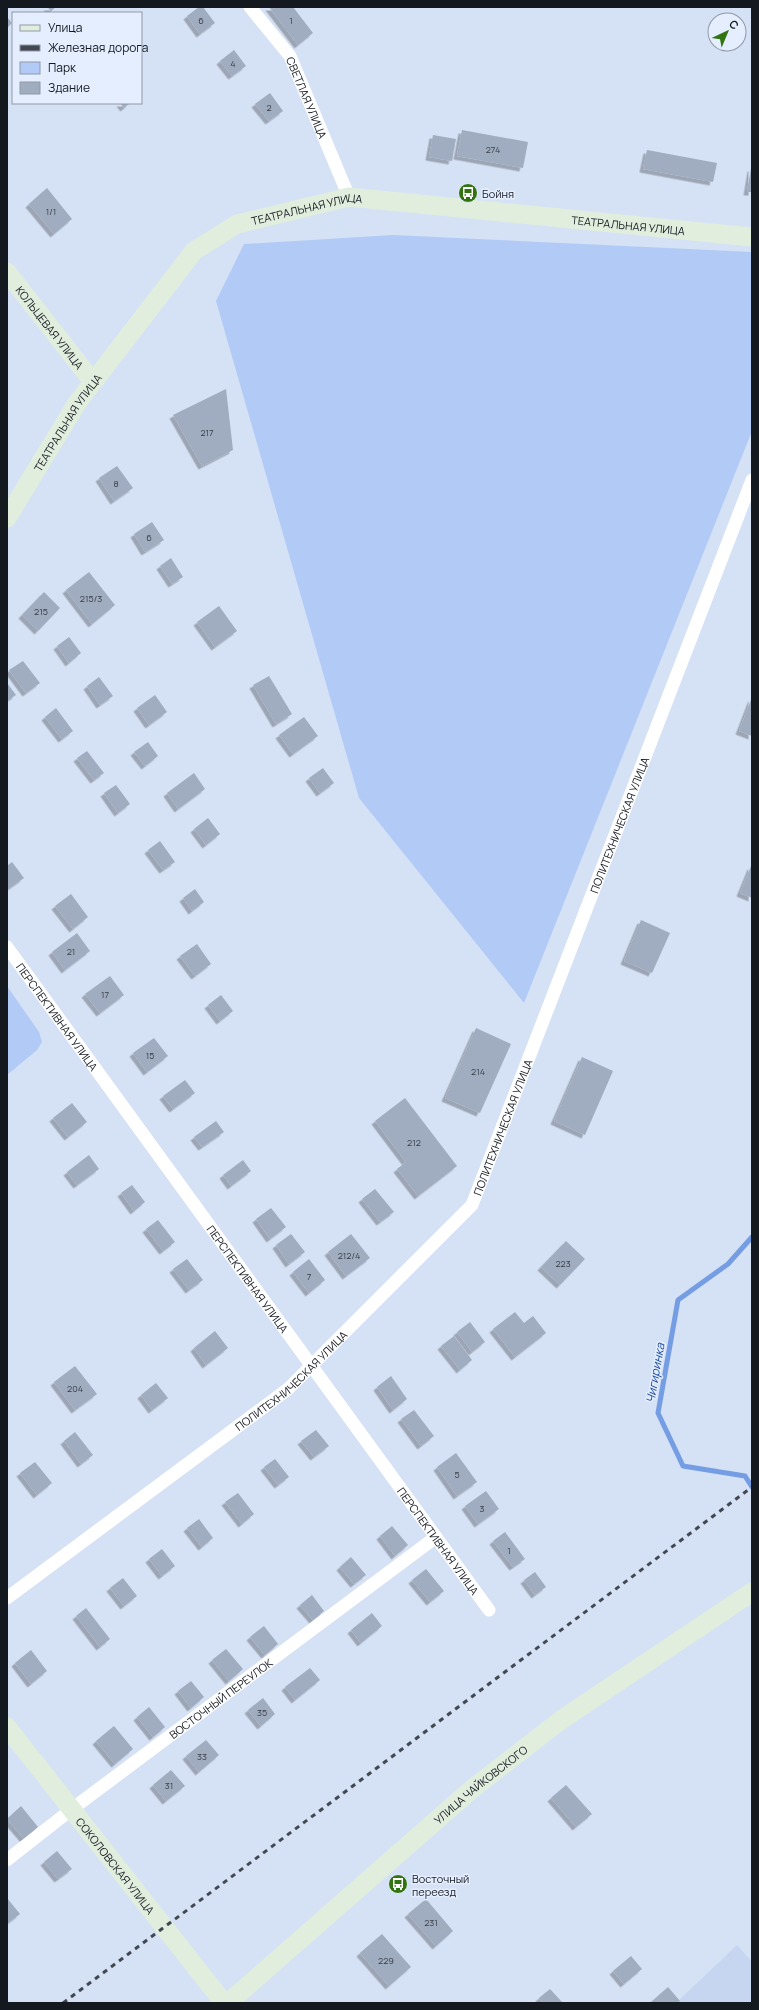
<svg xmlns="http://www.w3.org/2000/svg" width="759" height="2010" viewBox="0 0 759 2010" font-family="Manrope,sans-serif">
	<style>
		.built { fill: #c6d6f1 }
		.green { fill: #b2cbf6 }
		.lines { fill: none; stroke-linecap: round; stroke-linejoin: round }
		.stream { stroke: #759de4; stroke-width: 5 }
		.building { fill: #a0acbf; filter: url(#shadow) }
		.street { stroke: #fff; stroke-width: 13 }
		.secondary { stroke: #e1eedd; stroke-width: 19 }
		.rail { stroke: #424852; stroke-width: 3; stroke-dasharray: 5 5; stroke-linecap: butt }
		.labels { text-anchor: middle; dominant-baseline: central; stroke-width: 3; stroke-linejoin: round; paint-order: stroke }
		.number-label { font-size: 9px; fill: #373e48 }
		.street-label { font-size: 11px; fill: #141920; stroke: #e4eefe }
		.poi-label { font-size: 11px; fill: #141920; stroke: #e4eefe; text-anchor: start }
		.water-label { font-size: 12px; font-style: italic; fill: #1c499b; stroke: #e4eefe }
	</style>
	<defs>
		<filter id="shadow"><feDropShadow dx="-3.5" dy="3.5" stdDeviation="0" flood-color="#0004"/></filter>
	</defs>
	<rect width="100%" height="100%" fill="#d5e1f5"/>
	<!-- built -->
	<polygon class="built" points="737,1945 752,1962 752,2003 676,2003"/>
	<!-- green -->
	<g class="green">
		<polygon points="393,235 752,252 752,431 524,1003 359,798 216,301 244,244"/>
		<polygon points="7,986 39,1032 42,1042 37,1050 7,1075"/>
	</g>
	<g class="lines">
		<!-- stream -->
		<polyline class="stream" points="752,1237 728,1264 678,1300 658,1413 683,1466 745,1476 752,1487"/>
	</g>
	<!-- building -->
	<g class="building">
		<polygon points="47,7 56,7 51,11"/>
		<polygon points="199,7 203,7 215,23 200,34 187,16"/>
		<polygon points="269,7 293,7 313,33 298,45"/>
		<polygon points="7,17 12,23 7,28"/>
		<polygon points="234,50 246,66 232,76 220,61"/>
		<polygon points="270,93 283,111 269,121 255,104"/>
		<polygon points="120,103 130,103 124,108"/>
		<polygon points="462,130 528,142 523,168 457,156"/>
		<polygon points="433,135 456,139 452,161 429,157"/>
		<polygon points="647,150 717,163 713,182 643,169"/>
		<polygon points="751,168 752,168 752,192 747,192"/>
		<polygon points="47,188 72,219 54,234 29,204"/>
		<polygon points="226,389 233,450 202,466 173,415"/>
		<polygon points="117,466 133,488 114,501 99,478"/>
		<polygon points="152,522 164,540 145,552 134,534"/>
		<polygon points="171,558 183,577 172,584 160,566"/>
		<polygon points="89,572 115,605 92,624 66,590"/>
		<polygon points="44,592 60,608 38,631 22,615"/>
		<polygon points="219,606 237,631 215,647 197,622"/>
		<polygon points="69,637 81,653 69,663 57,646"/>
		<polygon points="23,661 40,683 26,693 9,670"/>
		<polygon points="269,676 292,714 276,724 253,685"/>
		<polygon points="99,677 113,696 100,705 87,686"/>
		<polygon points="7,683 16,695 7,701"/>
		<polygon points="155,695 167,712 149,725 137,708"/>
		<polygon points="752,697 752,736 739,731"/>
		<polygon points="56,708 73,731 62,739 45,717"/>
		<polygon points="304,717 318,736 293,754 279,735"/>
		<polygon points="148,742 158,756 145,766 134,752"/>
		<polygon points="87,751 104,773 94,780 77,758"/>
		<polygon points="323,768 334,783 320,793 309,778"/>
		<polygon points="194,773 205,789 178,809 167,793"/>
		<polygon points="116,785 130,804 118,813 104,793"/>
		<polygon points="208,818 220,834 206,845 194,829"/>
		<polygon points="160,841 175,862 163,870 148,850"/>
		<polygon points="12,862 24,878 7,890 7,866"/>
		<polygon points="751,866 752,867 752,898 740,893"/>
		<polygon points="195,889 204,902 192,911 183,898"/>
		<polygon points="71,894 88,917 73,929 55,906"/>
		<polygon points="641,920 670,933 652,973 624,961"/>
		<polygon points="77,933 90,951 65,970 52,952"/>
		<polygon points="197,944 211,964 195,976 180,956"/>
		<polygon points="110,976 124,995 100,1013 85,994"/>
		<polygon points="221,995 233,1011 220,1021 208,1005"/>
		<polygon points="476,1028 511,1044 480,1113 445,1098"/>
		<polygon points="154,1038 168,1056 147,1072 133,1053"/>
		<polygon points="582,1057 613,1071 585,1135 554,1121"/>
		<polygon points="185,1080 195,1093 173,1109 163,1096"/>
		<polygon points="405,1098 457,1166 418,1196 397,1169 406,1162 375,1121"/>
		<polygon points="72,1103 87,1122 68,1137 53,1118"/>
		<polygon points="216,1121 224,1132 202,1147 194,1137"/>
		<polygon points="89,1155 99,1169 77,1185 67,1172"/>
		<polygon points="243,1160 251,1171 231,1186 223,1175"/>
		<polygon points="132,1185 145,1202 134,1211 121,1193"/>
		<polygon points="375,1189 394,1212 380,1222 362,1199"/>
		<polygon points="271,1208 286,1227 270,1239 256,1219"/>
		<polygon points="158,1220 175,1242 163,1251 146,1229"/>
		<polygon points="291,1234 305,1252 289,1264 276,1245"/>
		<polygon points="351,1234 370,1258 346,1276 328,1252"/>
		<polygon points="566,1241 585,1259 560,1285 541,1267"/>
		<polygon points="187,1259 203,1280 189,1290 173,1269"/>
		<polygon points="309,1259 325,1280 309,1293 293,1272"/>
		<polygon points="515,1312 524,1323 533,1316 546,1333 515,1357 493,1329"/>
		<polygon points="470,1322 485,1342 472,1352 457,1332"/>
		<polygon points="215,1331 228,1348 206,1365 194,1348"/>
		<polygon points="454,1336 472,1360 460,1370 441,1346"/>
		<polygon points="75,1366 97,1394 75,1410 54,1382"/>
		<polygon points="391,1376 407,1399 393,1410 377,1387"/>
		<polygon points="156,1383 168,1398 152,1410 141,1395"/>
		<polygon points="414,1410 434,1436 421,1446 401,1419"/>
		<polygon points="316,1430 329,1446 314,1457 301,1441"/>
		<polygon points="75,1432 93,1455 81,1464 64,1441"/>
		<polygon points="456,1453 477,1482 457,1496 437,1467"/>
		<polygon points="275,1459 289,1477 278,1485 264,1467"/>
		<polygon points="35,1462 52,1483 37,1495 20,1473"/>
		<polygon points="486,1491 499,1509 478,1524 465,1506"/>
		<polygon points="238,1493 254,1514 242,1524 225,1502"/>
		<polygon points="199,1519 213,1538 202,1547 187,1528"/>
		<polygon points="392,1526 408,1545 395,1556 380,1536"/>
		<polygon points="505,1532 525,1559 513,1567 493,1541"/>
		<polygon points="162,1549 175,1566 162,1576 149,1559"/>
		<polygon points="351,1557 366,1575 354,1584 340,1567"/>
		<polygon points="426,1569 444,1591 430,1602 412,1580"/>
		<polygon points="535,1572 546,1587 535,1595 524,1580"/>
		<polygon points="123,1578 137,1596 124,1606 110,1588"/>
		<polygon points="312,1595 324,1611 313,1620 300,1605"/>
		<polygon points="86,1608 110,1639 100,1647 76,1616"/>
		<polygon points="372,1613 382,1626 361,1643 351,1630"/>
		<polygon points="264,1626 278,1644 265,1655 250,1637"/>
		<polygon points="226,1649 243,1669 229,1681 212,1660"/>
		<polygon points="31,1650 47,1671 31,1684 15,1663"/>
		<polygon points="310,1668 320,1680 295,1700 285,1687"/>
		<polygon points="191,1681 204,1697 191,1708 178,1691"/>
		<polygon points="263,1698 275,1714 261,1726 248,1710"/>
		<polygon points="149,1707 165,1727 153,1737 137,1717"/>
		<polygon points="114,1726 133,1749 115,1764 96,1741"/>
		<polygon points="206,1740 219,1755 199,1772 186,1756"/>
		<polygon points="171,1770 185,1786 166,1801 153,1785"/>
		<polygon points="566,1785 592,1814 576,1827 551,1798"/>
		<polygon points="21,1806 38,1827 24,1839 7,1819"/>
		<polygon points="57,1851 72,1869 58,1879 44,1862"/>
		<polygon points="7,1898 20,1914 7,1924"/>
		<polygon points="426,1899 453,1931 436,1946 408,1914"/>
		<polygon points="382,1934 411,1967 389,1986 360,1953"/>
		<polygon points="631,1956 642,1969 624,1984 613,1971"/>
		<polygon points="668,1987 680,2001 677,2003 650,2003"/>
		<polygon points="550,1989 562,2002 561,2003 543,2003 539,1998"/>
	</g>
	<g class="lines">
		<!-- street -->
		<g class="street">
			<path id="s1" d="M250,7L290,56L349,197"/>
			<path id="s2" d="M7,947L489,1610"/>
			<path id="s3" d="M7,1598L288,1389L472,1205L752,480"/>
			<path id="s4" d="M7,1860L72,1809L436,1537"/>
		</g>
		<!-- secondary -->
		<g class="secondary">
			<path id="s5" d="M7,272L93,382"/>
			<path id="s6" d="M7,518L77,403L194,251L237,224L349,197L752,237"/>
			<path id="s7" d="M7,1727L224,2003"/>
			<path id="s8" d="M228,2003L472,1789L561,1720L752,1592"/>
		</g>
		<!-- rail -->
		<polyline class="rail" points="63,2003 752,1487"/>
	</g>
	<!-- icons -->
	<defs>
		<g id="bus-disc" transform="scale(1)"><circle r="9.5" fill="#327410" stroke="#e4eefe"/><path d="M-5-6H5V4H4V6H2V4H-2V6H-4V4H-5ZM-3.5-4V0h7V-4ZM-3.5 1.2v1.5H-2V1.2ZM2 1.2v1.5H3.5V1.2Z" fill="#fff"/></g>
	</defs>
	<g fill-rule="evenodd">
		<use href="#bus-disc" x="468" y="193"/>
		<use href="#bus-disc" x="398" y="1884"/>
	</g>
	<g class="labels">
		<!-- number labels -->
		<g class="number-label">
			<text x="201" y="20">6</text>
			<text x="291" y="20">1</text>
			<text x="233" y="63">4</text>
			<text x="269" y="107">2</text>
			<text x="493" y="149">274</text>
			<text x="51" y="211">1/1</text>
			<text x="207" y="432">217</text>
			<text x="116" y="483">8</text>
			<text x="149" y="537">6</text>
			<text x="91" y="598">215/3</text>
			<text x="41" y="611">215</text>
			<text x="71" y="951">21</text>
			<text x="105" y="994">17</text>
			<text x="150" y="1055">15</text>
			<text x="478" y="1071">214</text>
			<text x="414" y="1142">212</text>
			<text x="349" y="1255">212/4</text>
			<text x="563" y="1263">223</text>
			<text x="309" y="1276">7</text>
			<text x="75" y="1388">204</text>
			<text x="457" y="1474">5</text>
			<text x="482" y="1508">3</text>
			<text x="509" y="1550">1</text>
			<text x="262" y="1712">35</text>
			<text x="202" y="1756">33</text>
			<text x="169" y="1785">31</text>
			<text x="431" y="1922">231</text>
			<text x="386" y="1960">229</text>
		</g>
		<!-- street labels -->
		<g class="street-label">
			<text stroke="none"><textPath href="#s1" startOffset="108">СВЕТЛАЯ УЛИЦА</textPath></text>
			<text stroke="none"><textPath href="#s6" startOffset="449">ТЕАТРАЛЬНАЯ УЛИЦА</textPath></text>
			<text stroke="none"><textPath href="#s6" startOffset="773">ТЕАТРАЛЬНАЯ УЛИЦА</textPath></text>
			<text stroke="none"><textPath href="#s5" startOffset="70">КОЛЬЦЕВАЯ УЛИЦА</textPath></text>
			<text stroke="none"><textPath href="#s6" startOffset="113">ТЕАТРАЛЬНАЯ УЛИЦА</textPath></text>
			<text stroke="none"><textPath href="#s3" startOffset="1018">ПОЛИТЕХНИЧЕСКАЯ УЛИЦА</textPath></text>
			<text stroke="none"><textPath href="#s2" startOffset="86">ПЕРСПЕКТИВНАЯ УЛИЦА</textPath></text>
			<text stroke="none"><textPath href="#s3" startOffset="694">ПОЛИТЕХНИЧЕСКАЯ УЛИЦА</textPath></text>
			<text stroke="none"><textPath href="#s2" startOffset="410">ПЕРСПЕКТИВНАЯ УЛИЦА</textPath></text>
			<text stroke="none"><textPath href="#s3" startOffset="358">ПОЛИТЕХНИЧЕСКАЯ УЛИЦА</textPath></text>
			<text stroke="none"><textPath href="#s2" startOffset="734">ПЕРСПЕКТИВНАЯ УЛИЦА</textPath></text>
			<text stroke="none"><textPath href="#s4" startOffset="268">ВОСТОЧНЫЙ ПЕРЕУЛОК</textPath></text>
			<text stroke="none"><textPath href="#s8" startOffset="334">УЛИЦА ЧАЙКОВСКОГО</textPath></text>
			<text stroke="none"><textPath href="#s7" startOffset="176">СОКОЛОВСКАЯ УЛИЦА</textPath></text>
		</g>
		<!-- poi labels -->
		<g class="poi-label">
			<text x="482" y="193">Бойня</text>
			<text x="412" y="1878">Восточный<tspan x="412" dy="13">переезд</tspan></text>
		</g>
		<!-- water labels -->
		<g class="water-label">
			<text transform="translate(655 1373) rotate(-80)">Чигиринка</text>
		</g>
	</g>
	<!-- border -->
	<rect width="759" height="2010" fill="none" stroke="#141920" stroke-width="16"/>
	<!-- legend -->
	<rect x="12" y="12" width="130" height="92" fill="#e4eefe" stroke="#9199a5"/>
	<rect x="20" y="25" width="20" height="6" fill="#e1eedd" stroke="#9199a5"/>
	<text x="48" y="32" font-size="12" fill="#141920">Улица</text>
	<rect x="20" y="45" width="20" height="6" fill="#424852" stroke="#9199a5"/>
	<text x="48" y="52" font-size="12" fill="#141920">Железная дорога</text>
	<rect x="20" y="62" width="20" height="12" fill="#b2cbf6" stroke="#9199a5"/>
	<text x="48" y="72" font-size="12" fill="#141920">Парк</text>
	<rect x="20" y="82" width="20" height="12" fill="#a0acbf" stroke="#9199a5"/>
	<text x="48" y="92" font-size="12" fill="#141920">Здание</text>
	<!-- north arrow -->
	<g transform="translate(727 32) rotate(44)"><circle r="19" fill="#e4eefe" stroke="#9199a5"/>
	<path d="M0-3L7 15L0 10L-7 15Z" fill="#327410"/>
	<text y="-6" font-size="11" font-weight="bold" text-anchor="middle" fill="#141920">С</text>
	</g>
</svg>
